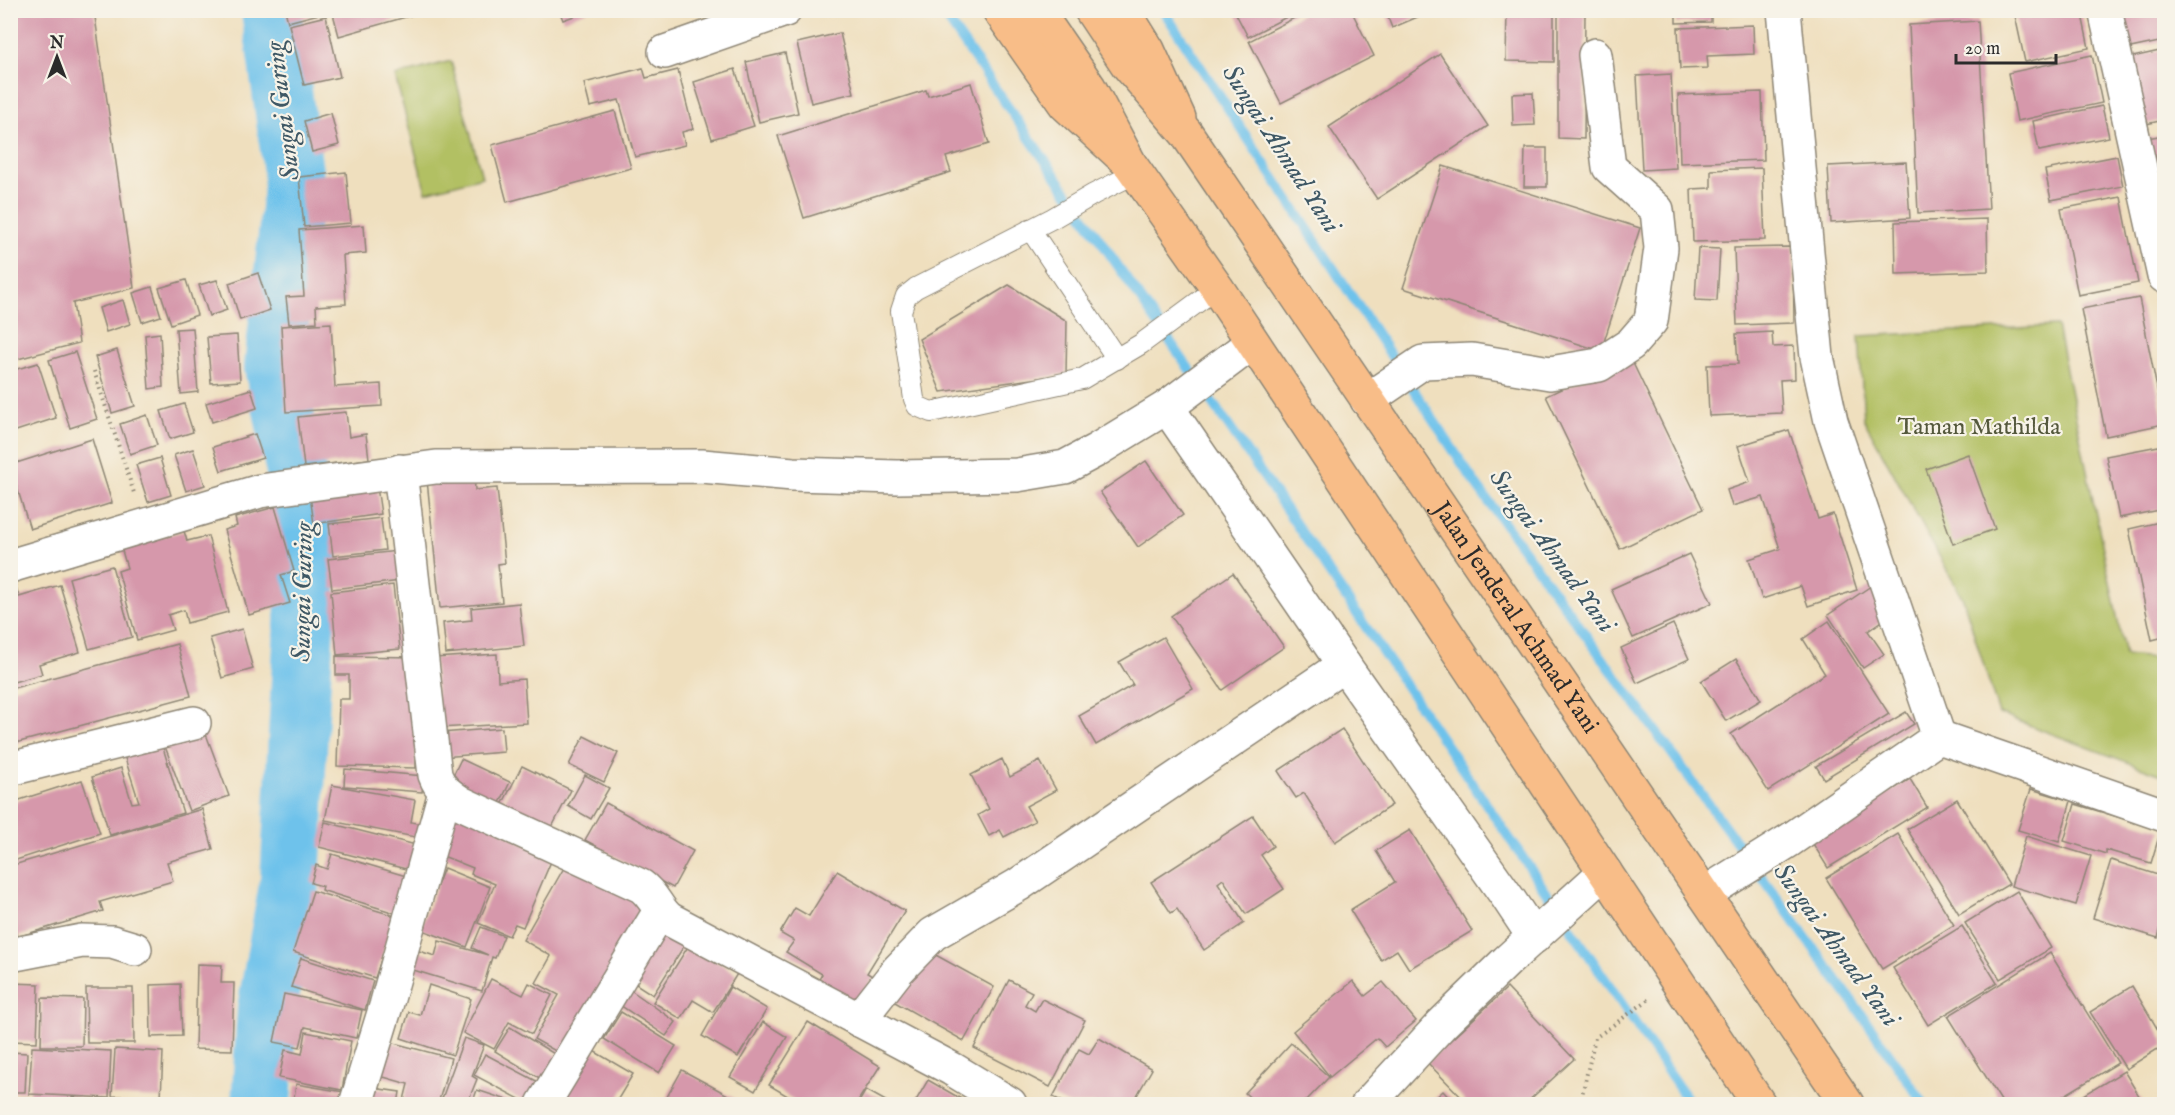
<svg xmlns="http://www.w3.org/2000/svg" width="2175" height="1115" viewBox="0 0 2175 1115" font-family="'IM FELL English',serif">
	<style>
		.green { fill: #b2c063; stroke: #6e7647; stroke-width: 1.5 }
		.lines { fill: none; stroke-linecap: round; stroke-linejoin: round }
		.stream { stroke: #6ec2eb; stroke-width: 10 }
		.river { stroke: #6ec2eb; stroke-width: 60 }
		.building { fill: #d698ab }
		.service-casing { stroke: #8d8574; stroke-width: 22 }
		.minor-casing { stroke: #8d8574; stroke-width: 36 }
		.primary-casing { stroke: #8d8574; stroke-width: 36 }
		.trunk-casing { stroke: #8d8574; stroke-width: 36 }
		.path { stroke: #8d8574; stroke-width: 4; stroke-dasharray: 1.5 4.5; stroke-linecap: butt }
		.service { stroke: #fff; stroke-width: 20 }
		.minor { stroke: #fff; stroke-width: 33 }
		.primary { stroke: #f8bd88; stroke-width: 33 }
		.trunk { stroke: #f8bd88; stroke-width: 33 }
		.labels { text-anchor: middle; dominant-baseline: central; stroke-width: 4.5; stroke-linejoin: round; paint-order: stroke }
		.park-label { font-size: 24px; fill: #54583c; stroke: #f7f3e8 }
		.street-label { font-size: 24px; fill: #2b2b2b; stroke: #f7f3e8 }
		.water-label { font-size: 26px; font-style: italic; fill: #3f5865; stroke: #f7f3e8 }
	</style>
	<rect width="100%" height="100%" fill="#f7f3e8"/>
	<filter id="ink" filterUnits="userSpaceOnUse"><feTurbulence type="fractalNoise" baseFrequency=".0167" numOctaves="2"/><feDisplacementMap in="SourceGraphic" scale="12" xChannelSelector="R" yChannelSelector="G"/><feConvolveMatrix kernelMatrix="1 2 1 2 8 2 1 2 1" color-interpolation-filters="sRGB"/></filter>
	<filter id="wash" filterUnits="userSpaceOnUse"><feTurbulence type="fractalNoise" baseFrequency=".008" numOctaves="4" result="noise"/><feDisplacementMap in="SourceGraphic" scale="24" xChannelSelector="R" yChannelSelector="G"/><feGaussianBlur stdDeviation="1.35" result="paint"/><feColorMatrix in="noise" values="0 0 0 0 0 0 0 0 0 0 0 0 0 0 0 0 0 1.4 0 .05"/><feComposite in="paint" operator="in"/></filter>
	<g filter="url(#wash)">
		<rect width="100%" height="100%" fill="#efdfbe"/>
		<!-- green -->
		<g class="green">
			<polygon points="451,61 482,177 426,192 395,76"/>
			<polygon points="2057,326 2125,655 2164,659 2164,776 1999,714 1963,599 1864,420 1859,336"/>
		</g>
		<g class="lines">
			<!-- stream -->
			<g class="stream">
				<polyline points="941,10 1268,483 1690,1104"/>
				<polyline points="1163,10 1475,483 1860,1012 1924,1104"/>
			</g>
			<!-- river -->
			<polyline class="river" points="261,1104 267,1009 290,880 309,533 274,367 294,179 271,10"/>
		</g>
		<g id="blocks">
			<!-- building -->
			<g class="building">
				<polygon points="10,10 94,10 134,288 73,303 79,343 10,361"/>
				<polygon points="285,10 318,10 319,14 288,22"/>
				<polygon points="332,10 427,10 427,11 339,36"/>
				<polygon points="559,10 588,10 588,11 563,20"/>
				<polygon points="1234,10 1300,10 1248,37"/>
				<polygon points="1310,10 1351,10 1374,56 1281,103 1249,41"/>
				<polygon points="1385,10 1420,10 1422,15 1392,28"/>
				<polygon points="1475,10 1495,10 1495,15 1475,16"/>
				<polygon points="1507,10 1554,10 1554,62 1506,61"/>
				<polygon points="1558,10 1585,10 1584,139 1558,138"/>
				<polygon points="1676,10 1711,10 1711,22 1676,23"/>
				<polygon points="1724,10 1763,10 1763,12 1724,14"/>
				<polygon points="2081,10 2089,48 2025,62 2014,11"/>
				<polygon points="2113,10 2164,10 2164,41 2121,50"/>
				<polygon points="326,16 340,77 304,85 289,25"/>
				<polygon points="1978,21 1989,209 1918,213 1909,25"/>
				<polygon points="1753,25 1754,54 1707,56 1708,68 1680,69 1678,28"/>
				<polygon points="840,33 854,93 811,103 797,43"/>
				<polygon points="2164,50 2164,120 2142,125 2128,58"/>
				<polygon points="785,53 798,113 759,122 746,62"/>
				<polygon points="1440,54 1488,126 1377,199 1329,127"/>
				<polygon points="2092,55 2102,103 2017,121 2008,73"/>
				<polygon points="643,68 646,78 678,70 693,129 682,132 685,145 635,157 619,100 590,107 584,83"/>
				<polygon points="735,69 754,126 712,139 694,82"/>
				<polygon points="1671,74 1676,168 1642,170 1637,76"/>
				<polygon points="971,83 989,144 946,157 951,172 804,218 778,136 926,90 928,96"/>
				<polygon points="1762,92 1764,160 1680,163 1678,95"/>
				<polygon points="1533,93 1535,125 1513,126 1512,94"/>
				<polygon points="2102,106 2109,137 2039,151 2033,121"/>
				<polygon points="615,111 631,168 507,202 492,145"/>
				<polygon points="331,113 339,145 312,152 304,121"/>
				<polygon points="2164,135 2164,207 2147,138"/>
				<polygon points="1525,148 1547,148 1547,187 1524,187"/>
				<polygon points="2117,156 2123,186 2051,200 2045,170"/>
				<polygon points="1906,162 1910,218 1831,223 1828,166"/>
				<polygon points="1443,166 1640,228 1601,351 1403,288"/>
				<polygon points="1762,168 1765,240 1693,242 1691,189 1711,188 1711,170"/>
				<polygon points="346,172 351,223 304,227 299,177"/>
				<polygon points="2121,197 2138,283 2078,295 2061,209"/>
				<polygon points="1987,219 1988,271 1896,274 1895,222"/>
				<polygon points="364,225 366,253 343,255 346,304 316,306 317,322 289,324 286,297 304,296 299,230"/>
				<polygon points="1793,247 1794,323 1737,325 1734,248"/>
				<polygon points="1698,248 1720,249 1717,301 1695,300"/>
				<polygon points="258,273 270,310 240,320 229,283"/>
				<polygon points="186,280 197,315 171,324 159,288"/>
				<polygon points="217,280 227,310 209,316 199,285"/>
				<polygon points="1009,285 1067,321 1066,374 941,392 919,339"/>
				<polygon points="152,287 161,316 142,322 133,293"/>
				<polygon points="2139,298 2164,424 2106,436 2081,309"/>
				<polygon points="123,300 130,324 106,332 99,308"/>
				<polygon points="331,323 335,387 381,384 382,406 286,412 281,326"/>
				<polygon points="193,328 198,392 181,394 176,329"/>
				<polygon points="1772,332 1773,347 1794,346 1795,379 1780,380 1782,413 1709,416 1707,365 1738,364 1736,334"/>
				<polygon points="160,333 163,387 149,389 145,335"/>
				<polygon points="237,335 240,381 211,383 207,337"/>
				<polygon points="117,350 135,406 112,413 95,357"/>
				<polygon points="75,352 97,419 70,428 49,360"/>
				<polygon points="1630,357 1703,509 1620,549 1546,396"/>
				<polygon points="38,363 56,418 10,433 10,371"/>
				<polygon points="251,389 257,408 212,422 206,403"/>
				<polygon points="184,404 193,432 170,439 161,411"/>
				<polygon points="346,412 349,437 366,434 369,459 304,467 298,417"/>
				<polygon points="147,415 157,445 130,454 120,424"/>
				<polygon points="1789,430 1818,519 1833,514 1857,590 1808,606 1801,586 1762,599 1749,559 1780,549 1763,497 1732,506 1727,490 1750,482 1738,446"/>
				<polygon points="255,434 263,458 221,471 213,447"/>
				<polygon points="92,439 112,503 30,529 10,465"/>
				<polygon points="2164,445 2164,509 2119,518 2106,456"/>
				<polygon points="193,449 205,485 186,491 174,455"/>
				<polygon points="1968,454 1995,529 1953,544 1926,469"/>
				<polygon points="160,458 171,495 148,502 136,465"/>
				<polygon points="1146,461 1183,515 1138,547 1100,492"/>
				<polygon points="474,475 475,490 497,488 505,563 498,564 502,602 440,608 427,480"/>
				<polygon points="376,480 381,514 314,524 309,489"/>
				<polygon points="275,507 294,571 281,575 290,603 249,615 224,530 237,526 235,518"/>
				<polygon points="381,518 385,550 333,556 329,524"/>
				<polygon points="2164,521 2164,637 2152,640 2129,529"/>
				<polygon points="184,531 187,541 208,536 228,612 187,623 184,610 168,615 173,630 137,640 118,571 127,568 121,547"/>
				<polygon points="397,551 401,581 332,589 328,559"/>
				<polygon points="1689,554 1712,603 1633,638 1611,589"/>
				<polygon points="112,566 132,637 89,649 69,578"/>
				<polygon points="1233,573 1284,647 1222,690 1171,616"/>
				<polygon points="14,580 19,597 60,585 80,652 39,664 42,674 10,683 10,581"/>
				<polygon points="393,585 400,649 337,655 331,592"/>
				<polygon points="1871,586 1891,615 1868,631 1884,654 1863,668 1828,615"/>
				<polygon points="519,603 524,646 446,654 443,623 472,620 471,608"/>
				<polygon points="1829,621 1889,714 1768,791 1731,734 1825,674 1803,639"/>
				<polygon points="1673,624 1689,659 1637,683 1621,648"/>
				<polygon points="242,629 253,669 222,678 210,638"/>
				<polygon points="1163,637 1193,689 1096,745 1079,716 1133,685 1119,662"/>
				<polygon points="177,644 191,696 12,744 10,689"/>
				<polygon points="497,654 498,681 524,679 527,723 439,728 434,658"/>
				<polygon points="336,656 418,657 416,768 337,766 339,699 349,699 349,675 336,675"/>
				<polygon points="1736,659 1761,700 1726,721 1701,681"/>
				<polygon points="1906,712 1914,724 1824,779 1816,766"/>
				<polygon points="203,726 229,796 189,811 163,741"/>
				<polygon points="502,728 504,752 442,757 441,733"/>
				<polygon points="1342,729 1392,805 1335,842 1304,793 1296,798 1278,771"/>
				<polygon points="584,736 618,753 604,782 569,765"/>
				<polygon points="160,738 183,813 110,835 92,777 121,768 132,803 139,802 122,749"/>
				<polygon points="461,759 510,782 497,809 448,786"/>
				<polygon points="1002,759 1010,777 1040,761 1056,790 1026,806 1035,821 1004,837 1000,830 989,836 978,815 989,809 971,775"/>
				<polygon points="522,766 571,790 551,829 502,805"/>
				<polygon points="345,769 424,776 422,792 344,786"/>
				<polygon points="585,775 609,788 591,819 568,806"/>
				<polygon points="1910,779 1927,807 1828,868 1810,839"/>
				<polygon points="82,780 100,833 10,862 10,803"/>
				<polygon points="332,785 415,800 411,822 423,824 420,838 325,820"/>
				<polygon points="2031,789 2071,801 2059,842 2018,830"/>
				<polygon points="1957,799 2009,884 1959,914 1907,829"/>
				<polygon points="606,803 693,851 673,888 585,840"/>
				<polygon points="2075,804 2161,830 2151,863 2106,850 2106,854 2064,841"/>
				<polygon points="458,807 552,859 523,927 515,924 509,936 478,923 495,884 471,874 473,868 438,854"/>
				<polygon points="202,809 213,849 167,862 173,881 100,902 103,911 17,937 13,924 10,924 10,866"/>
				<polygon points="1253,816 1273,846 1261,855 1284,889 1246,914 1223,879 1218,883 1244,923 1204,950 1177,909 1171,913 1151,882"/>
				<polygon points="325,822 416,845 410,870 319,847"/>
				<polygon points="1410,830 1472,931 1409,969 1397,950 1381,960 1350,910 1395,882 1376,851"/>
				<polygon points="1898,834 1954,925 1882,969 1826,878"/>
				<polygon points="2026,836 2091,856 2076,905 2011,886"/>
				<polygon points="332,854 406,876 395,913 321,890 322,886 311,883 316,865 327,869"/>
				<polygon points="569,859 653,905 568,1058 534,1039 559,995 536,983 551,956 523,940"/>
				<polygon points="2111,860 2164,877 2164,916 2158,938 2093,918"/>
				<polygon points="444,868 490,887 467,947 420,929"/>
				<polygon points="837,871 905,911 867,973 874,977 856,1006 817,983 822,974 786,952 794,941 780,933 795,908 809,916"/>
				<polygon points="313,891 395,916 375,978 293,952"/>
				<polygon points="2017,891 2051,948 2000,979 1965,923"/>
				<polygon points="663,918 691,935 653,995 625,977"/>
				<polygon points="1962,926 1997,983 1928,1025 1893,968"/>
				<polygon points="481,927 504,936 495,958 492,957 482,991 410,969 416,950 435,956 439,941 488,955 472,948"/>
				<polygon points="689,945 737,974 713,1012 693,1000 681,1019 653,1002"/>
				<polygon points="923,948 994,987 964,1041 893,1001"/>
				<polygon points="2050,953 2118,1063 2050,1104 2003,1104 1948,1016"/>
				<polygon points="301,958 373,981 365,1010 291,987"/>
				<polygon points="197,964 222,965 221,983 234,983 232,1050 195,1049"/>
				<polygon points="491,979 523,995 529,983 552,995 532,1034 509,1022 494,1049 463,1033"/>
				<polygon points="1009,980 1032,992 1025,1005 1035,1011 1042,999 1085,1020 1050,1087 974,1048"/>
				<polygon points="1353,981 1365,996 1383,982 1416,1021 1385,1047 1377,1038 1330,1077 1293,1031"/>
				<polygon points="10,983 39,984 37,1042 10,1041"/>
				<polygon points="180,984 182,1036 151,1037 150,985"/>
				<polygon points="429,985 471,999 453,1055 401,1038 409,1012 420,1015"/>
				<polygon points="625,986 676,1022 666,1036 614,1001"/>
				<polygon points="2132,986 2164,1040 2164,1045 2126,1069 2090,1012"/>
				<polygon points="730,987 767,1009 738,1057 702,1036"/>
				<polygon points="86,988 133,988 134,1043 87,1043"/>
				<polygon points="1507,988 1574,1059 1525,1104 1468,1104 1427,1062"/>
				<polygon points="284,994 362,1010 356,1038 305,1027 300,1047 274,1042"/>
				<polygon points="42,998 83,999 82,1046 41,1046"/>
				<polygon points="621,1012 676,1046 659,1073 604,1039"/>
				<polygon points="763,1022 787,1037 755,1091 730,1077"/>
				<polygon points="808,1022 880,1066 856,1104 801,1104 769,1085"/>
				<polygon points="510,1027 561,1058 546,1082 495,1051"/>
				<polygon points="306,1032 351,1041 342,1090 279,1078 285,1050 302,1054"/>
				<polygon points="464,1038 484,1045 472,1076 477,1079 467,1104 440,1104"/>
				<polygon points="1099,1038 1152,1069 1132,1104 1067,1104 1053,1097 1079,1049 1089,1054"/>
				<polygon points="390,1042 451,1058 438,1104 403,1104 408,1084 380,1076"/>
				<polygon points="1291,1043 1329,1077 1303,1104 1257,1104 1245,1093"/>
				<polygon points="585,1046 633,1074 615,1104 551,1104"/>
				<polygon points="32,1047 111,1051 109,1098 29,1094"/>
				<polygon points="115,1049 163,1052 161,1098 112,1096"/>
				<polygon points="10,1052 27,1053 25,1092 10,1092"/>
				<polygon points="485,1054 546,1086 529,1104 474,1075"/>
				<polygon points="682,1070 737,1100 734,1104 663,1104"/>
				<polygon points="2124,1071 2144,1104 2069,1104"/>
				<polygon points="928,1080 970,1104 914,1104"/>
				<polygon points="296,1084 344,1092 341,1104 293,1104"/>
				<polygon points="366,1087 400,1092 398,1104 363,1104"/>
				<polygon points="477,1090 519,1104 472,1104"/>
				<polygon points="866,1090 891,1104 858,1104"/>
				<polygon points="1443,1091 1455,1104 1429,1104"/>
				<polygon points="74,1098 105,1103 105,1104 73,1104"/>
			</g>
		</g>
	</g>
	<g filter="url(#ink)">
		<use href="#blocks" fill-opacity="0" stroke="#8d8574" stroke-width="1.5"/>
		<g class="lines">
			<!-- service casing -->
			<g class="service-casing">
				<g id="service">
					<polyline points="1136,173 1094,194 1053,218 916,288 906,296 901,311 914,399 917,406 931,412 1082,379 1141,344 1217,288"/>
					<polyline points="1030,229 1117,359"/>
				</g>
			</g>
			<!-- minor casing -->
			<g class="minor-casing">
				<g id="minor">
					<polyline points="1784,10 1817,357 1831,421 1939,737"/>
					<polyline points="2105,10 2164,276"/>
					<polyline points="665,52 785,10"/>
					<polyline points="1367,400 1423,362 1472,360 1550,373 1599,365 1631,344 1651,321 1661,248 1657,210 1609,167 1595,55"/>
					<polyline points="1167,407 1344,665 1508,898 1534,937"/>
					<path d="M400,471L435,775C440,789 449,795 461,803L641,886C654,895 657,909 669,919L952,1069L1010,1104"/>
					<polyline points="10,566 260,491 436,467 702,466 793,474 897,477 1017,475 1065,467 1095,451 1167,407 1252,343"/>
					<polyline points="1939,737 2164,815"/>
					<polyline points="10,769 194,723"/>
					<polyline points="1704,894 1790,840 1939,737"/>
					<polyline points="10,955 82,941 112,942 135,949"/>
					<polyline points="859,1020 898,970 933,934 1018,885 1344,665"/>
					<polyline points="356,1104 386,1006 445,792"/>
					<polyline points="543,1104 660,911"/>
					<polyline points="1368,1104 1442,1024 1507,961 1605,872"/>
				</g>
			</g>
			<!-- primary casing -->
			<g class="primary-casing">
				<g id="primary">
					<polyline points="999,10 1065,104 1127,161"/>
					<polyline points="1123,10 1148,50 1179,118"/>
				</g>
			</g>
			<!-- trunk casing -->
			<g class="trunk-casing">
				<g id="trunk">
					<polyline points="1036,10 1089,87 1130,164 1217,288 1759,1104"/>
					<path id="s1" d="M1091,10L1127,64L1186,133L1847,1104"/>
				</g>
			</g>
			<!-- path -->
			<g class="path">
				<polyline points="94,371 134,493"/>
				<polyline points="1580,1104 1595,1038 1651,998"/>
			</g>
			<!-- service -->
			<use href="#service" class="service"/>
			<!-- minor -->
			<use href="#minor" class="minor"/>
			<!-- primary -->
			<use href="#primary" class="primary"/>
			<!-- trunk -->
			<use href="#trunk" class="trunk"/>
		</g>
	</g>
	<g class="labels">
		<!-- park labels -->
		<g class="park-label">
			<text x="1979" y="427">Taman Mathilda</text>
		</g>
		<!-- street labels -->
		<g class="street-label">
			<text stroke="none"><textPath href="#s1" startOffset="742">Jalan Jenderal Achmad Yani</textPath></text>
		</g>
		<!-- water labels -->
		<g class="water-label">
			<text transform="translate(283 111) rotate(-97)">Sungai Guring</text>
			<text transform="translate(1281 149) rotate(57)">Sungai Ahmad Yani</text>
			<text transform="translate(1552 551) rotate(54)">Sungai Ahmad Yani</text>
			<text transform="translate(303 592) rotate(-89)">Sungai Guring</text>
			<text transform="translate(1836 945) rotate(54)">Sungai Ahmad Yani</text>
		</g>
	</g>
	<!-- margin -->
	<rect width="2175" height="1115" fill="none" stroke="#f7f3e8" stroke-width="36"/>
	<!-- north arrow -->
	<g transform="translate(57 57)" stroke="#f7f3e8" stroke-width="4.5" paint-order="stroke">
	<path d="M0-4.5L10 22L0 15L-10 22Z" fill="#2b2b2b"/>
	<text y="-9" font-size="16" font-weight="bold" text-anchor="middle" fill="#2b2b2b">N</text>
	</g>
	<!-- scale -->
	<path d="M1956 54v9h100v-9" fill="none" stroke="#2b2b2b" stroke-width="3"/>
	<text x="1965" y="54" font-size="18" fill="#2b2b2b" stroke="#f7f3e8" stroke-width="4.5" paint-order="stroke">20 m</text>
</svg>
